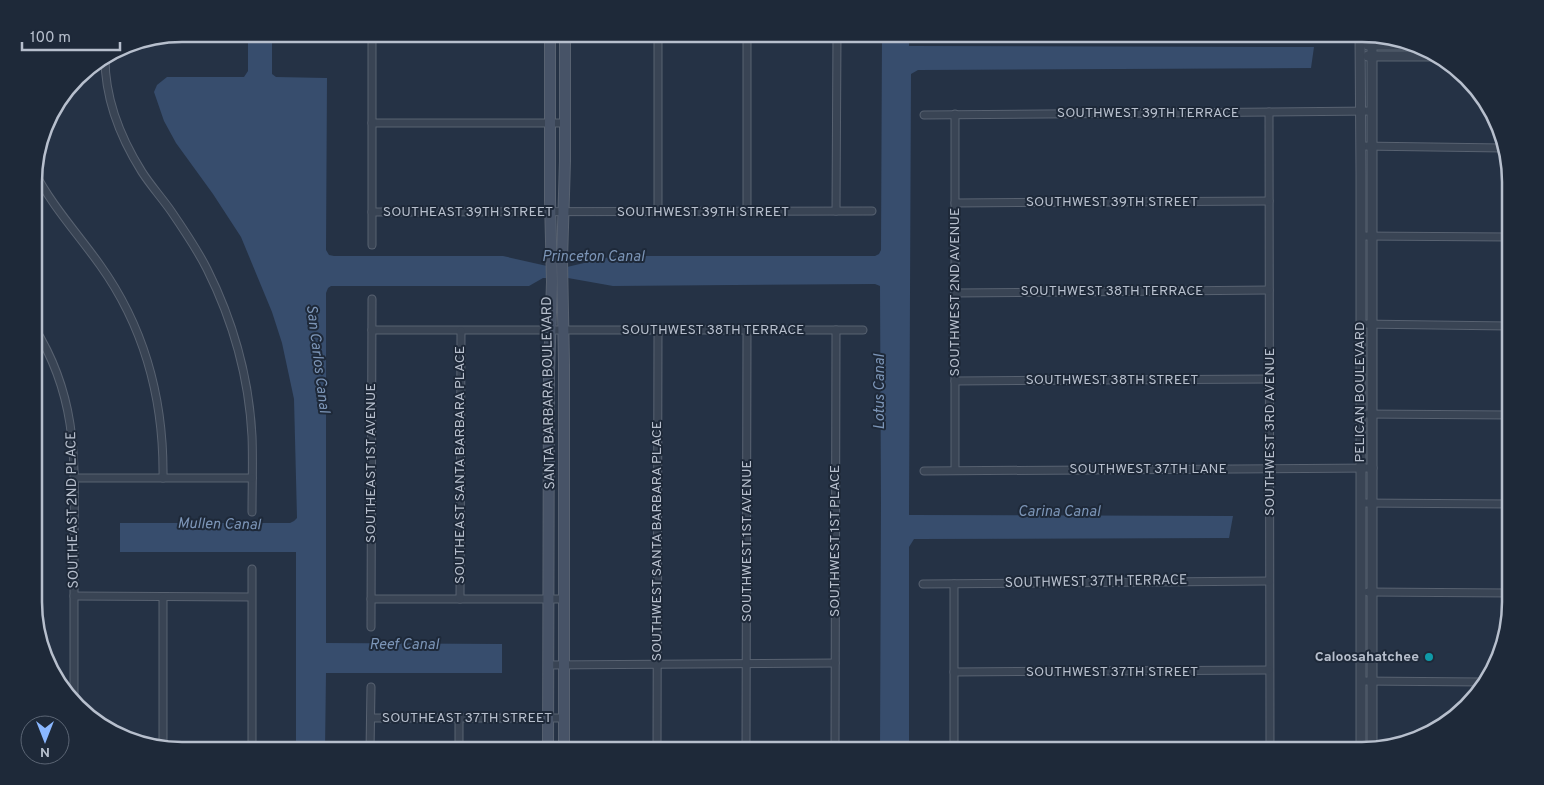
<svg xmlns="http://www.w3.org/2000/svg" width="1544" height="785" viewBox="0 0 1544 785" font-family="Overpass,sans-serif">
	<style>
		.water { fill: #374d6d }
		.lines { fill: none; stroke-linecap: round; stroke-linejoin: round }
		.minor-casing { stroke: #586271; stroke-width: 9 }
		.tertiary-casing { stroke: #586271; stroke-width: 11 }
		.secondary-casing { stroke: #586271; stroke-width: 12 }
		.minor { stroke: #394454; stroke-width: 7 }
		.tertiary { stroke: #394454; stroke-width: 9 }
		.secondary { stroke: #475367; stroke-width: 10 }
		.culture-dot { fill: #0f9aa8; stroke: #1e2939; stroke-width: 2 }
		.labels { text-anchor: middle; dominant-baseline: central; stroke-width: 4; stroke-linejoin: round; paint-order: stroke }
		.street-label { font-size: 14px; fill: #b7bfcd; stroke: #1e2939 }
		.poi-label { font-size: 14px; font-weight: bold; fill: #b7bfcd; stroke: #1e2939; text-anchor: end }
		.water-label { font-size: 15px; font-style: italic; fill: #7c95b7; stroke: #1e2939 }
		.rim { fill: none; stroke: #b7bfcd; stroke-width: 2.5 }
	</style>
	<rect width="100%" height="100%" fill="#253245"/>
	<!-- water -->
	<polygon class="water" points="248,34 272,34 272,74 276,77 327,78 326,250 329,255 334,256 503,256 547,266 567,267 614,256 875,256 879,254 881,250 882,34 909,34 909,46 1314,47 1311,68 918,70 911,74 909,515 1233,516 1229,538 914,539 909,547 909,751 880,751 881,504 880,286 875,284 613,286 568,278 543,278 529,286 331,286 328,288 326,293 326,643 502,644 502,673 326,673 325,751 296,751 296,552 120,552 120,523 290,523 294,521 297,518 294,399 282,343 272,312 241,237 213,194 176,143 164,121 154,92 157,85 167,77 244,77 248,71"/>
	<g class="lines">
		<!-- minor casing -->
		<g class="minor-casing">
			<g id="minor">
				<polyline points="405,34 467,34"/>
				<polyline points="658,34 658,211"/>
				<polyline points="747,34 747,211"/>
				<path d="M105,58C105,99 120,137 142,172C151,186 162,198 171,211C184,230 197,249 207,269C233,321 249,379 252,436C253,462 252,487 252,512"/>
				<polyline points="1269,112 1270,751"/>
				<polyline points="924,115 1372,111"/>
				<polyline points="372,123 565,123"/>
				<polyline points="1361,146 1503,148"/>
				<path d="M34,171C52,206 78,234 100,265C145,328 164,401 163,478"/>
				<polyline points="955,203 1269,201"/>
				<polyline points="836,211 837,34"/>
				<polyline points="372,212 872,211"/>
				<polyline points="1361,236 1509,237"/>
				<polyline points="372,245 372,34"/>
				<polyline points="955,293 1269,290"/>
				<polyline points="1360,324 1509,326"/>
				<path d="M34,327C81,402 74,468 74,552C74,601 74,651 74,701"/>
				<polyline points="372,330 863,330"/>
				<polyline points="955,381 1269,379"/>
				<polyline points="1361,414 1510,415"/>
				<polyline points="955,470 955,114"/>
				<polyline points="924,471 1373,468"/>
				<polyline points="74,478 252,478"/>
				<polyline points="1361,503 1510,504"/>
				<polyline points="923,584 1269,581"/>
				<polyline points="1368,592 1510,593"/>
				<polyline points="74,596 251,597"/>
				<polyline points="163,598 163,747"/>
				<polyline points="371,599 564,599"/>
				<polyline points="460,599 461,331"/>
				<polyline points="371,627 372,299"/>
				<polyline points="549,665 835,663"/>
				<polyline points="954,672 1269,670"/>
				<polyline points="1361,681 1483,682"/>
				<polyline points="371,718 564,718"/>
				<polyline points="252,751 252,569"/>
				<polyline points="370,751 371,687"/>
				<polyline points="459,751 459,718"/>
				<polyline points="657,751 658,330"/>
				<polyline points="746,751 747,330"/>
				<polyline points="835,751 836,330"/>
				<polyline points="954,751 954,584"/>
			</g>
		</g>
		<!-- tertiary casing -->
		<g class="tertiary-casing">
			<g id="tertiary">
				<polyline points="1360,34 1361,175 1361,751"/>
				<polyline points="1372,36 1372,750"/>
				<polyline points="1368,45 1410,45"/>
				<polyline points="1368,56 1436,56"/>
			</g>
		</g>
		<!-- secondary casing -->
		<g class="secondary-casing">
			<g id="secondary">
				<polyline points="548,751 549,372 552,282 550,200 550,34"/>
				<polyline points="564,751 564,364 562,260 565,161 565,34"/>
			</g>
		</g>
		<!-- minor -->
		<use href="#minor" class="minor"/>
		<!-- tertiary -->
		<use href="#tertiary" class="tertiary"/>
		<!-- secondary -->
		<use href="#secondary" class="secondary"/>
	</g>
	<!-- markers -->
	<circle class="culture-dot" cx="1429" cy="657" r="5"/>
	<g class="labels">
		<!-- street labels -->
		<g class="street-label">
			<text x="1148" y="113">SOUTHWEST 39TH TERRACE</text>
			<text x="1112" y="202">SOUTHWEST 39TH STREET</text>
			<text x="468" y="212">SOUTHEAST 39TH STREET</text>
			<text x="703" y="212">SOUTHWEST 39TH STREET</text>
			<text x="1112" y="291">SOUTHWEST 38TH TERRACE</text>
			<text transform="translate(955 292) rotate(-90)">SOUTHWEST 2ND AVENUE</text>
			<text x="713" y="330">SOUTHWEST 38TH TERRACE</text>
			<text x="1112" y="380">SOUTHWEST 38TH STREET</text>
			<text transform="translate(1360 392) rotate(-90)">PELICAN BOULEVARD</text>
			<text transform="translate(549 393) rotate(-91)">SANTA BARBARA BOULEVARD</text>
			<text transform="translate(1270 432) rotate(-90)">SOUTHWEST 3RD AVENUE</text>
			<text transform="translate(371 463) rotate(-90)">SOUTHEAST 1ST AVENUE</text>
			<text transform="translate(460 465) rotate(-90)">SOUTHEAST SANTA BARBARA PLACE</text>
			<text x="1148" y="469">SOUTHWEST 37TH LANE</text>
			<text transform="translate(73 510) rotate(-91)">SOUTHEAST 2ND PLACE</text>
			<text transform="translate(657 541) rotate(-90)">SOUTHWEST SANTA BARBARA PLACE</text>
			<text transform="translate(747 541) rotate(-90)">SOUTHWEST 1ST AVENUE</text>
			<text transform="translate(835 541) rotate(-90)">SOUTHWEST 1ST PLACE</text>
			<text transform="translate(1096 582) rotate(-1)">SOUTHWEST 37TH TERRACE</text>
			<text x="1112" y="672">SOUTHWEST 37TH STREET</text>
			<text x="467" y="718">SOUTHEAST 37TH STREET</text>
		</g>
		<!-- poi labels -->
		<g class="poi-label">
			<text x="1419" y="657">Caloosahatchee</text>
		</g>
		<!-- water labels -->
		<g class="water-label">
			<text x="593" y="257">Princeton Canal</text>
			<text transform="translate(317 359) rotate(83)">San Carlos Canal</text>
			<text transform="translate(880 392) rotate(-90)">Lotus Canal</text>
			<text x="1059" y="512">Carina Canal</text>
			<text transform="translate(219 525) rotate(1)">Mullen Canal</text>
			<text x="404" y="645">Reef Canal</text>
		</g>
	</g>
	<!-- crop -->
	<path d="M0 0H1544V785H0ZM182 42H1362A140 140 0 0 1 1502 182V602A140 140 0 0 1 1362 742H182A140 140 0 0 1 42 602V182A140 140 0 0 1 182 42Z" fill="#1e2939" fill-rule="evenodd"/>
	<path class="rim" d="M182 42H1362A140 140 0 0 1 1502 182V602A140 140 0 0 1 1362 742H182A140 140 0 0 1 42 602V182A140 140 0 0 1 182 42Z"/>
	<!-- north arrow -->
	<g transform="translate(45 740) rotate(180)"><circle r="24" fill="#1e2939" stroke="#5b6574"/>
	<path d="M0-4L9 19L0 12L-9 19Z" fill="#8ab7ff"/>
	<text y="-8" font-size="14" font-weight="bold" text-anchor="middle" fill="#b7bfcd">N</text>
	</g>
	<!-- scale -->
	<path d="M22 42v8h98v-8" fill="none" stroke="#b7bfcd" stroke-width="2.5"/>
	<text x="30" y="42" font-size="15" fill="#b7bfcd" stroke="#1e2939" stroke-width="4" paint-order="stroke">100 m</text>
</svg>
